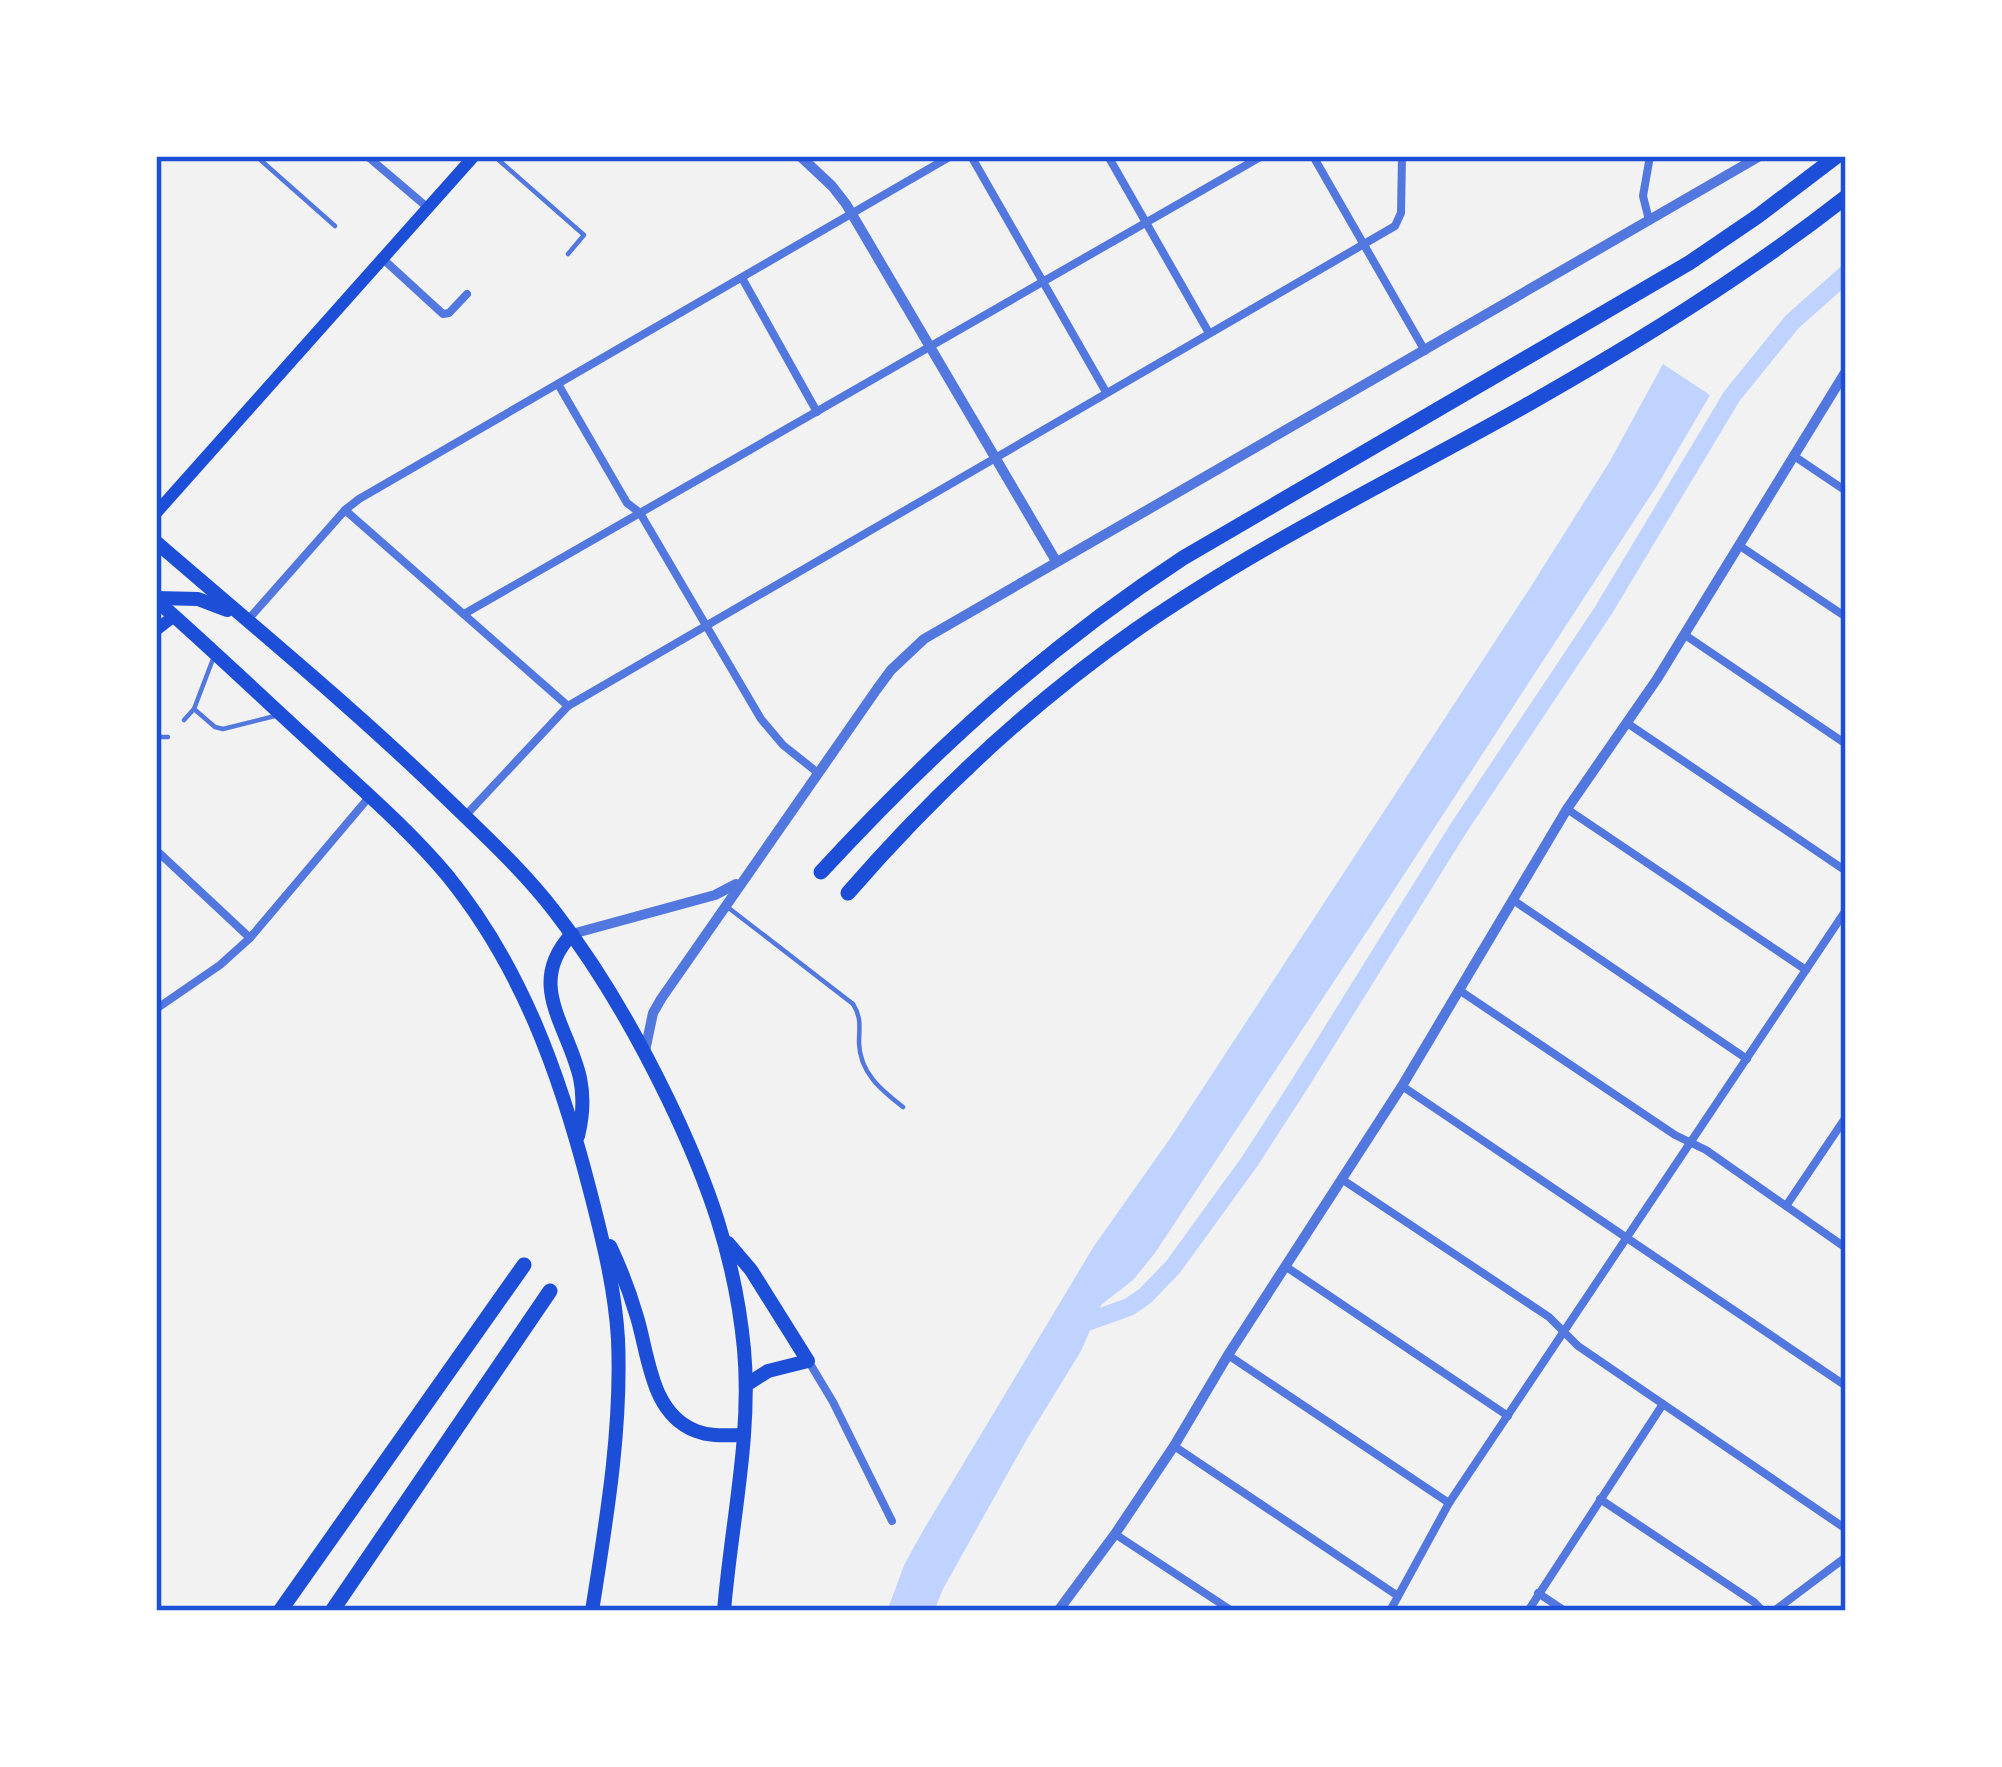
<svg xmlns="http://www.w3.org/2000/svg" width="2002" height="1767" viewBox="0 0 2002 1767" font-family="Poppins,sans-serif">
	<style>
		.water { fill: #bfd3fe }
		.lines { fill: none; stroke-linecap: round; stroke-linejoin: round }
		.canal { stroke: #bfd3fe; stroke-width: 18 }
		.service { stroke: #5277de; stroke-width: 4.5 }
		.minor { stroke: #5277de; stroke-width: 8 }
		.tertiary { stroke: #5277de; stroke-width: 10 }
		.secondary { stroke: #1d4ed8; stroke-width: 12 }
		.primary { stroke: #1d4ed8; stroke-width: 14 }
		.motorway { stroke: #1d4ed8; stroke-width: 15 }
		.neatline { fill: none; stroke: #1d4ed8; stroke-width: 4.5 }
	</style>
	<rect width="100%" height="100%" fill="#f2f2f2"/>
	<!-- water -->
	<polygon class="water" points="1663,364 1710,395 1658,484 1381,910 1155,1253 1133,1280 1101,1305 1081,1351 1027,1439 943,1589 934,1611 887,1611 905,1563 927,1524 1094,1246 1169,1140 1530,588 1610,461"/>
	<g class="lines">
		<!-- canal -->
		<polyline class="canal" points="1076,1326 1129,1307 1145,1296 1173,1267 1250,1161 1301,1082 1458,829 1603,611 1732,396 1792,322 1846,274"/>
		<!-- service -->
		<g class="service">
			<polyline points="256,156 335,226"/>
			<polyline points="494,156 584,235 568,254"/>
			<polyline points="194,709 215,727 223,729 275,716"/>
			<polyline points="184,720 194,709 213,659"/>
			<polyline points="156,737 168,737"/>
			<path d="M730,909L853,1004C862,1018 859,1028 859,1043C860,1073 881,1090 903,1107"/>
		</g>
		<!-- minor -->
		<g class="minor">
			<polyline points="367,156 427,207"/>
			<polyline points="971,156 1106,392"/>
			<polyline points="1108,156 1209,333"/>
			<polyline points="1313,156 1425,351"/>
			<polyline points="1649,220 1643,196 1650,156"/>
			<polyline points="383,259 443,314 449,313 467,294"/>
			<polyline points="742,278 817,412"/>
			<polyline points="558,384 627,503 640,513 761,719 783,745 818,773"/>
			<polyline points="1794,456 1846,491"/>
			<polyline points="345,510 568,706"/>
			<polyline points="1740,546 1846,617"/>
			<polyline points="464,614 1262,156"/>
			<polyline points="247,621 345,510 359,499 951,156"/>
			<polyline points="1685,635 1846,744"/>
			<polyline points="1627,723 1846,871"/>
			<polyline points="1567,809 1806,970"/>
			<polyline points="466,815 568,706 1395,226 1401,213 1402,156"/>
			<polyline points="156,850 250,938"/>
			<polyline points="1513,900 1747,1059"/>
			<polyline points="1459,990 1675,1135 1706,1150 1846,1248"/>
			<polyline points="156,1009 220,965 250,938 370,796"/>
			<polyline points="1402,1086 1846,1386"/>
			<polyline points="1343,1180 1549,1317 1578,1346 1846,1529"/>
			<polyline points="1786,1206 1846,1117"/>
			<polyline points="1285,1266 1508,1416"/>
			<polyline points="1228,1355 1449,1503"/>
			<polyline points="809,1362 833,1402 892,1521"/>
			<polyline points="1174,1446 1398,1596"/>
			<polyline points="1600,1499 1754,1602 1763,1611"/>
			<polyline points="1115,1534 1232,1611"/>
			<polyline points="1538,1593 1565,1611"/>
			<polyline points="1390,1611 1449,1503 1846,910"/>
			<polyline points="1528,1611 1663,1404"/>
			<polyline points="1774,1611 1846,1557"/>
		</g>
		<!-- tertiary -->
		<g class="tertiary">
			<polyline points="800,156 832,186 846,204 1056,561"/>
			<polyline points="572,934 715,895 736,884"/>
			<polyline points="645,1051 653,1013 661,999 877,689 891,670 924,639 1760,156"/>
			<polyline points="1058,1611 1115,1534 1174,1446 1228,1355 1402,1086 1567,809 1657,679 1846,371"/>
		</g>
		<!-- secondary -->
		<g class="secondary">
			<polyline points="156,513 474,156"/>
			<polyline points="156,630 174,616"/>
		</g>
		<!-- primary -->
		<g class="primary">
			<path d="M156,542C252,625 351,706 442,794C481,832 522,869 555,912C600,970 636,1033 668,1099C708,1182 735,1256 744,1349C752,1436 731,1524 724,1611"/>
			<polyline points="156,598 198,599 227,610"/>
			<path d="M156,600C213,650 268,703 324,754C366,793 410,831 447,875C522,967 560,1075 589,1187C602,1237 615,1288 618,1339C622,1430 606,1522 592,1611"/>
			<path d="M572,934C525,984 568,1025 580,1078C584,1097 583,1116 578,1136"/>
			<polyline points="728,1243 751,1270 808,1361 768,1371 746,1385"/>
			<path d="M610,1246C621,1269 630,1293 637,1317C649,1357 651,1414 696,1431C711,1437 728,1435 743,1435"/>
		</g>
		<!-- motorway -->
		<g class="motorway">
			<path d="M821,872C933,751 1044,649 1183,558L1689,263L1758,216L1837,156"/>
			<path d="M848,893C934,794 1030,704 1137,629C1260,544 1395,479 1525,406C1636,343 1745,276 1846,197"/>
			<polyline points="280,1611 524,1265"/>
			<polyline points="332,1611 550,1291"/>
		</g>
	</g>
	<!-- border -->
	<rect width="2002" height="1767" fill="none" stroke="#ffffff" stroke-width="318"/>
	<rect x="159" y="159" width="1684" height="1449" class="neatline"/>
</svg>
